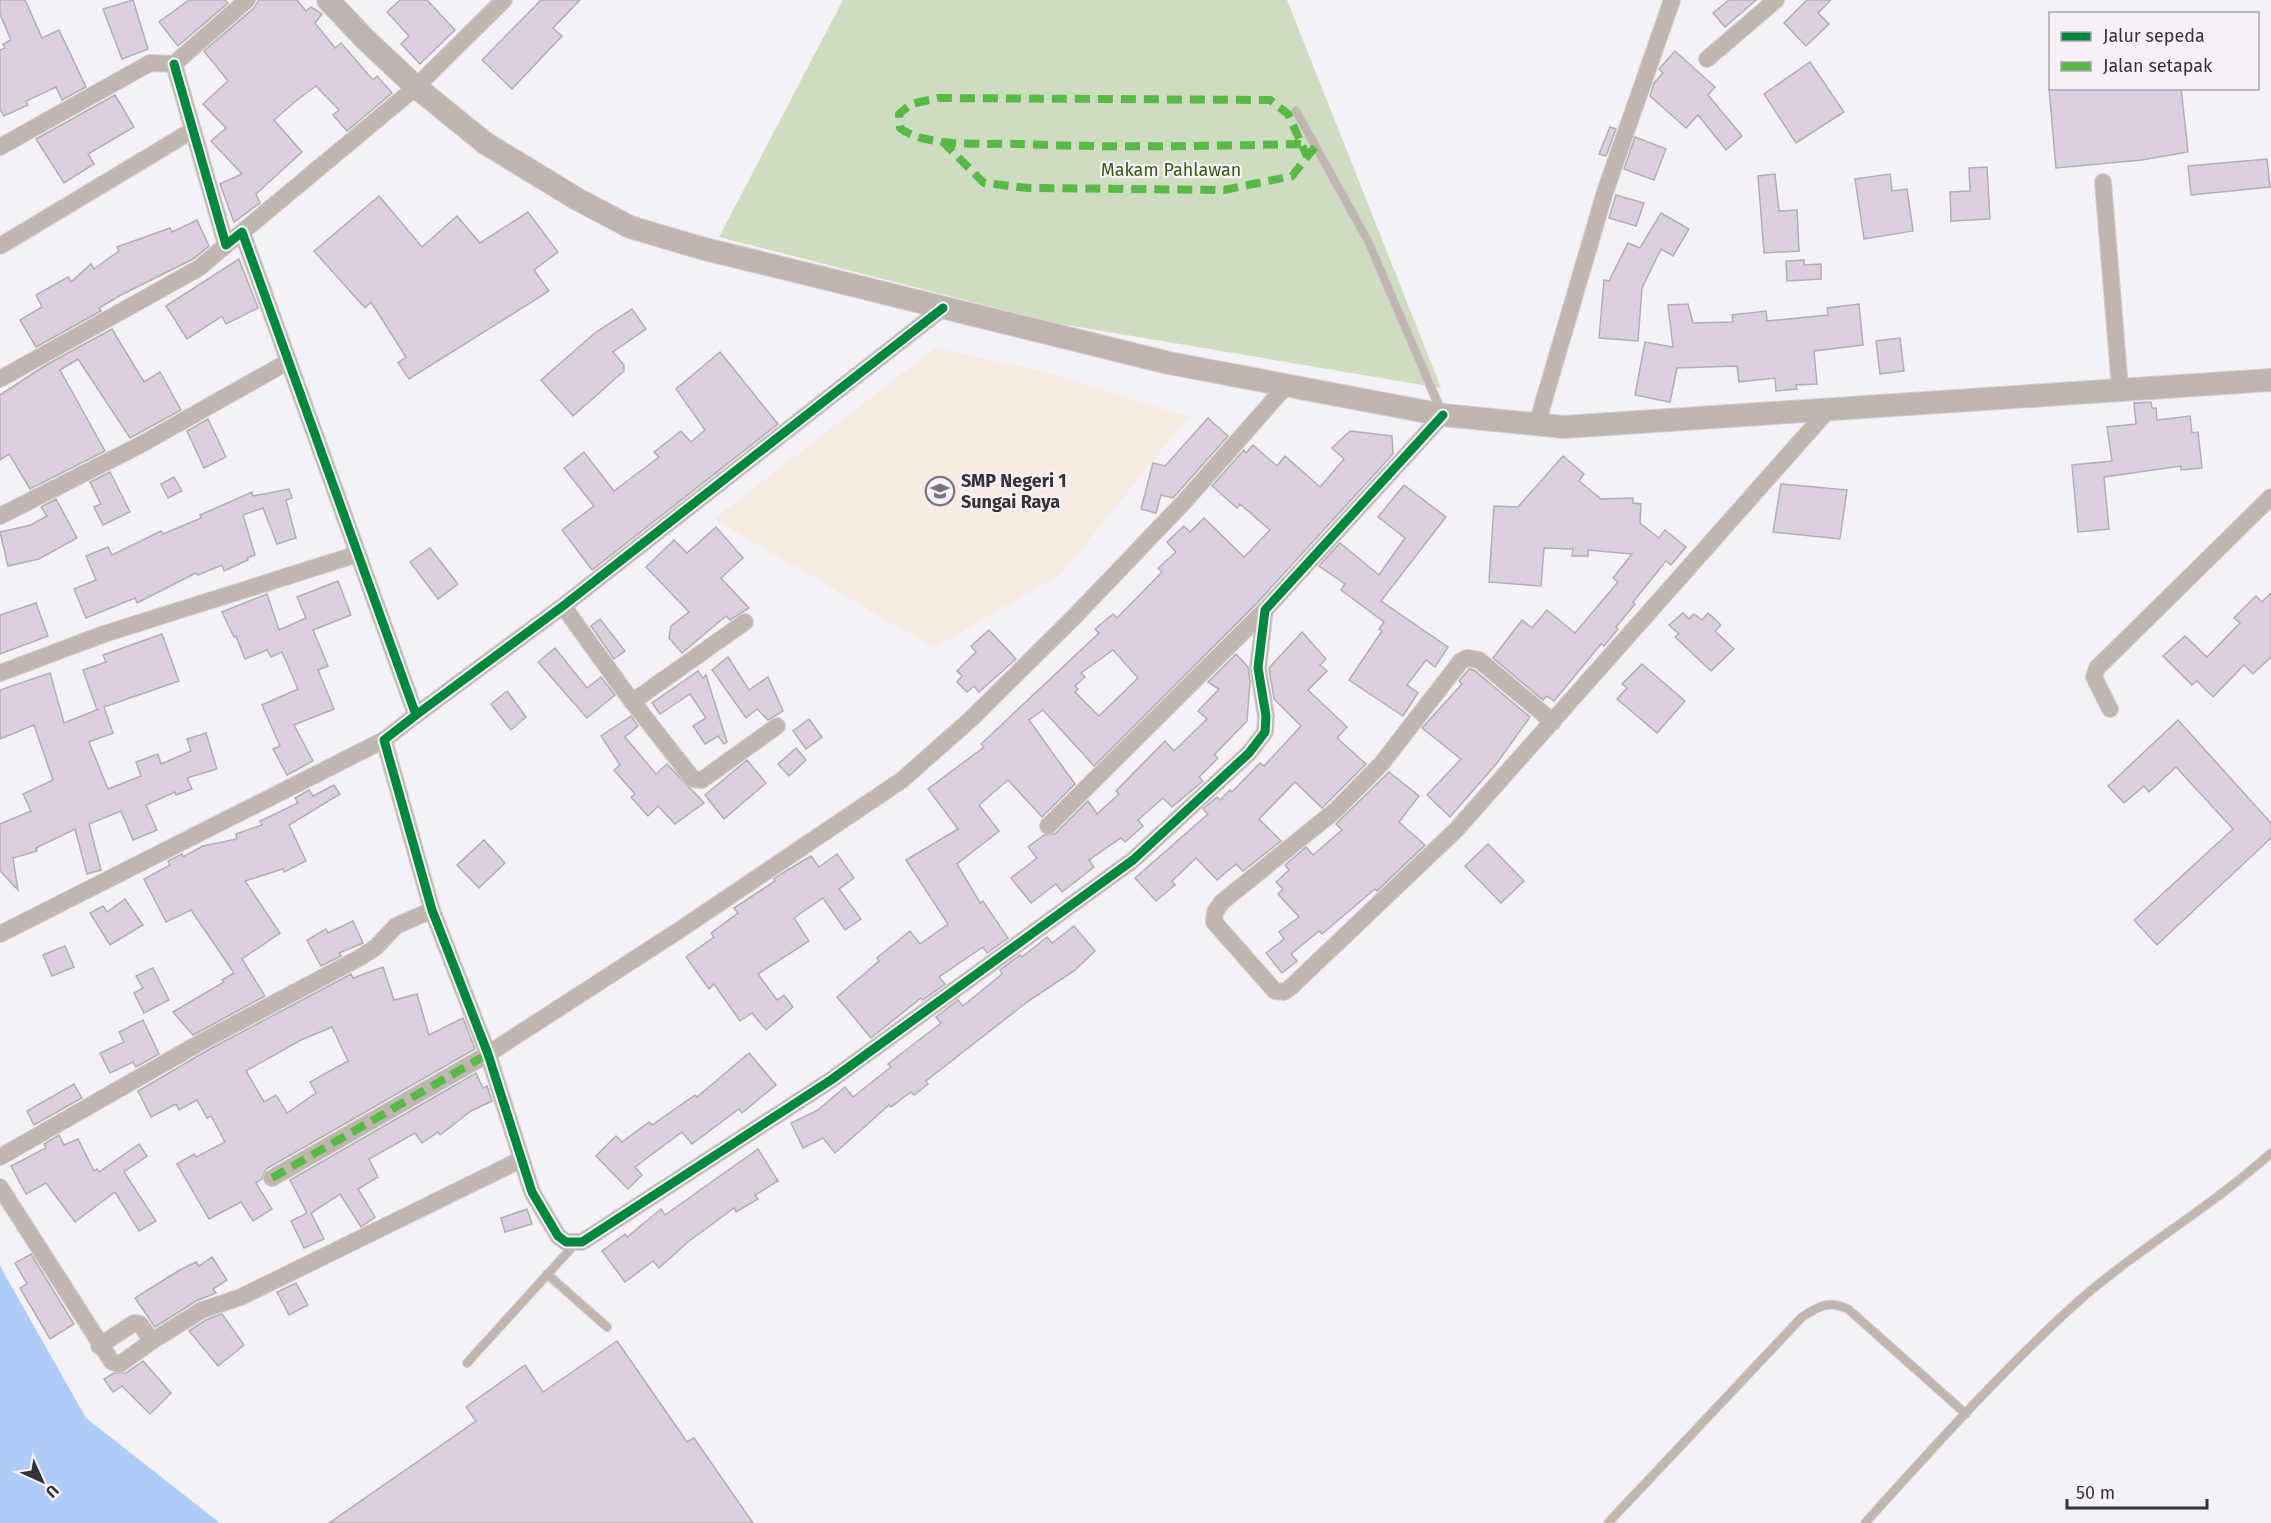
<svg xmlns="http://www.w3.org/2000/svg" width="2271" height="1523" viewBox="0 0 2271 1523" font-family="'Fira Sans',sans-serif">
	<style>
		.education { fill: #f5ece3 }
		.green { fill: #cedcbf }
		.water { fill: #aeccf7 }
		.building { fill: #dbd0dd; stroke: #b1aeb2; stroke-width: 1.5; fill-rule: evenodd }
		.lines { fill: none; stroke-linecap: round; stroke-linejoin: round }
		.lane-casing { stroke: #d2d0d3; stroke-width: 10 }
		.street-casing { stroke: #d2d0d3; stroke-width: 18 }
		.secondary-casing { stroke: #d2d0d3; stroke-width: 24 }
		.lane { stroke: #c0b6b0; stroke-width: 8 }
		.street { stroke: #c0b6b0; stroke-width: 16 }
		.secondary { stroke: #beb6ae; stroke-width: 22 }
		.quiet { stroke: #58b947; stroke-width: 8; stroke-dasharray: 15 8; stroke-linecap: butt }
		.cycleway-casing { stroke: #f6f1f8; stroke-width: 13 }
		.cycleway { stroke: #00873e; stroke-width: 9 }
		.labels { text-anchor: middle; dominant-baseline: central; stroke-width: 4.5; stroke-linejoin: round; paint-order: stroke }
		.park-label { font-size: 18px; fill: #3c580f; stroke: #f6f1f8 }
		.poi-label { font-size: 18px; font-weight: bold; fill: #343235; stroke: #f6f1f8; text-anchor: start }
	</style>
	<rect width="100%" height="100%" fill="#f5f2f7"/>
	<!-- education -->
	<polygon class="education" points="935,348 1042,371 1189,417 1061,574 934,648 714,519"/>
	<!-- green -->
	<polygon class="green" points="843,0 1287,0 1441,388 1055,323 719,237"/>
	<!-- water -->
	<polygon class="water" points="0,1266 86,1418 220,1523 0,1523"/>
	<!-- building -->
	<g class="building">
		<polygon points="0,0 25,0 42,38 59,30 86,87 62,100 56,87 26,101 28,105 4,116 0,109 0,50 5,48 3,44 11,40 0,14"/>
		<polygon points="133,0 148,49 122,59 103,9"/>
		<polygon points="189,0 225,0 228,3 178,46 159,22"/>
		<polygon points="259,0 297,0 306,11 311,7 322,14 315,23 335,48 341,43 373,80 377,76 392,93 347,131 333,115 339,110 316,86 297,100 274,120 302,152 256,194 260,203 234,222 220,184 242,174 211,141 226,128 203,104 228,81 204,51 254,8"/>
		<polygon points="400,0 427,0 455,30 420,64 401,44 409,36 387,12"/>
		<polygon points="541,0 580,0 553,28 562,36 512,89 482,60"/>
		<polygon points="1729,0 1756,0 1725,27 1713,13"/>
		<polygon points="1807,0 1831,0 1818,13 1829,24 1806,46 1784,23"/>
		<polygon points="1675,51 1715,87 1708,95 1742,136 1726,150 1698,115 1686,128 1650,96 1654,83 1663,73 1659,69"/>
		<polygon points="1810,62 1844,112 1796,143 1764,94"/>
		<polygon points="2049,88 2181,88 2188,152 2142,160 2056,168"/>
		<polygon points="115,95 134,127 88,154 94,164 64,183 36,139"/>
		<polygon points="1610,127 1616,129 1606,156 1599,154"/>
		<polygon points="1635,137 1666,149 1654,180 1624,169"/>
		<polygon points="2267,159 2270,187 2191,195 2188,166"/>
		<polygon points="1987,167 1990,219 1951,221 1950,192 1970,191 1969,168"/>
		<polygon points="1775,174 1779,211 1797,210 1799,251 1764,253 1758,176"/>
		<polygon points="1890,174 1892,191 1907,189 1913,231 1864,239 1855,179"/>
		<polygon points="1616,195 1644,203 1636,226 1609,218"/>
		<polygon points="379,196 422,247 457,216 480,243 528,212 558,252 534,270 549,291 409,379 398,363 406,357 371,302 365,308 314,251"/>
		<polygon points="1661,213 1689,229 1673,256 1661,249 1642,288 1638,341 1599,338 1604,280 1609,281 1628,243 1640,248"/>
		<polygon points="197,220 209,246 193,259 121,295 99,308 101,311 36,347 20,320 42,307 36,295 68,277 71,282 91,264 94,269 119,251 117,247 170,228 172,232"/>
		<polygon points="239,259 258,308 226,324 222,316 187,339 166,306"/>
		<polygon points="1804,260 1804,265 1821,264 1821,279 1787,281 1786,261"/>
		<polygon points="1688,304 1693,323 1733,322 1732,315 1766,311 1767,321 1828,315 1827,308 1859,304 1863,345 1814,351 1817,384 1796,385 1797,389 1776,391 1775,378 1739,382 1737,366 1677,368 1670,402 1635,395 1645,342 1673,347 1668,305"/>
		<polygon points="632,309 646,329 613,352 624,365 624,371 573,416 541,380 596,332"/>
		<polygon points="112,329 144,382 160,372 181,410 130,438 78,359 60,370 105,451 30,489 9,454 0,460 0,395 46,365"/>
		<polygon points="1900,338 1904,371 1880,374 1876,341"/>
		<polygon points="720,352 778,424 592,570 562,530 594,506 564,468 584,452 614,491 659,457 654,452 681,431 691,442 705,430 676,389"/>
		<polygon points="2151,402 2152,408 2156,408 2157,420 2190,416 2192,433 2198,432 2202,468 2181,470 2181,466 2104,477 2109,529 2078,532 2072,465 2112,461 2107,427 2136,424 2134,403"/>
		<polygon points="1208,418 1228,436 1173,498 1161,495 1156,513 1141,509 1153,463 1165,466"/>
		<polygon points="208,419 226,457 204,468 187,431"/>
		<path d="M1350,431L1392,436L1393,454L1257,603L1094,766L1043,710L1029,720L1075,784L1042,817L1008,780L979,805L999,831L957,864L980,903L983,901L1008,938L987,953L983,947L939,977L945,984L923,1000L921,998L871,1038L837,997L879,961L877,958L910,931L920,944L948,924L906,860L958,829L928,789L984,747L981,744L1099,633L1095,629L1113,614L1117,618L1162,572L1158,568L1176,552L1167,542L1184,526L1190,532L1204,518L1244,557L1270,530L1240,504L1237,508L1212,486L1244,450L1246,453L1253,445L1277,466L1285,456L1320,487L1344,459L1332,448ZM1113,650L1138,678L1099,716L1075,692L1078,689L1075,686L1085,677L1081,673Z"/>
		<polygon points="1563,456 1584,474 1579,481 1601,499 1633,498 1633,503 1641,504 1640,523 1659,538 1665,530 1686,547 1671,565 1666,561 1633,602 1635,604 1616,627 1618,629 1604,646 1601,644 1554,701 1547,696 1543,700 1493,658 1522,620 1532,628 1547,610 1575,633 1618,582 1613,578 1632,554 1588,550 1588,556 1572,556 1573,549 1544,548 1541,586 1489,582 1494,506 1518,507"/>
		<polygon points="110,472 130,512 103,525 94,507 101,504 90,482"/>
		<polygon points="174,477 182,491 168,498 161,484"/>
		<polygon points="1781,484 1847,490 1840,539 1773,532"/>
		<polygon points="1404,485 1446,517 1381,601 1448,647 1435,667 1426,660 1407,685 1418,693 1403,716 1349,680 1382,631 1379,629 1384,622 1341,590 1345,584 1319,566 1340,543 1379,575 1405,538 1378,517"/>
		<polygon points="289,489 292,498 286,500 296,538 277,544 263,508 243,515 255,555 247,558 248,560 224,571 222,565 198,575 196,573 137,603 135,598 86,618 74,589 96,580 86,556 108,547 112,555 161,531 163,534 201,518 200,515 252,492 253,496"/>
		<polygon points="56,499 77,538 39,559 8,566 0,532 31,525 47,516 41,507"/>
		<polygon points="716,527 743,558 721,578 749,608 730,620 726,616 682,653 669,638 671,626 689,612 646,567 674,540 687,553"/>
		<polygon points="430,548 458,584 438,599 410,562"/>
		<polygon points="338,581 351,615 313,630 328,666 318,670 334,709 294,725 313,761 287,775 273,749 280,746 262,705 298,689 282,652 271,657 267,650 245,659 236,636 234,637 222,612 267,594 279,630 306,618 297,597"/>
		<polygon points="2271,593 2271,657 2253,674 2244,665 2213,697 2197,681 2192,685 2163,656 2185,636 2207,657 2240,623 2234,618 2256,596 2262,602"/>
		<polygon points="36,603 48,636 0,654 0,615"/>
		<polygon points="1683,613 1689,619 1694,614 1702,620 1708,613 1721,625 1715,631 1734,649 1711,671 1675,637 1679,634 1669,625"/>
		<polygon points="600,619 625,651 614,659 591,626"/>
		<polygon points="989,630 1016,659 979,692 974,686 967,692 957,682 962,676 957,671 976,652 971,646"/>
		<polygon points="1302,632 1326,659 1320,665 1327,671 1308,690 1347,727 1337,738 1366,764 1322,808 1295,782 1259,819 1281,841 1243,871 1236,864 1217,880 1196,858 1172,881 1175,885 1156,901 1135,878 1208,814 1203,809 1217,797 1220,800 1230,790 1232,792 1260,763 1264,766 1301,726 1274,699 1269,668"/>
		<polygon points="162,634 179,681 104,707 113,733 89,742 108,789 141,776 136,762 158,754 161,764 191,751 187,739 206,733 217,769 187,778 192,789 176,795 175,792 146,805 157,830 133,840 121,811 89,824 101,870 87,874 75,829 36,848 37,851 13,858 18,890 0,871 0,824 31,811 23,794 53,780 34,725 0,739 0,690 50,673 64,723 99,709 97,710 83,670 106,662 103,655"/>
		<polygon points="555,648 587,688 601,677 615,695 587,718 538,662"/>
		<polygon points="1236,654 1248,667 1250,682 1247,721 1214,755 1218,758 1199,777 1203,781 1172,807 1163,798 1138,820 1143,826 1125,842 1121,838 1089,860 1094,867 1062,892 1056,884 1031,903 1011,878 1037,858 1028,847 1044,835 1055,834 1088,801 1097,814 1119,794 1116,791 1165,741 1174,751 1207,719 1198,711 1219,689 1208,682"/>
		<polygon points="728,657 749,690 768,677 783,711 768,720 757,709 746,718 712,670"/>
		<polygon points="1642,664 1685,701 1657,733 1617,699 1627,688 1622,684"/>
		<polygon points="1469,669 1474,670 1530,717 1497,763 1450,817 1427,795 1461,759 1422,728 1462,684 1459,681"/>
		<polygon points="698,671 703,678 706,675 727,742 724,744 718,736 705,744 693,726 706,718 690,694 660,714 652,703"/>
		<polygon points="507,691 526,717 511,730 491,704"/>
		<polygon points="631,716 638,726 625,737 656,774 667,764 704,803 675,824 658,806 648,816 631,797 635,794 614,770 620,765 601,736"/>
		<polygon points="809,719 822,737 806,749 793,731"/>
		<polygon points="2178,720 2271,823 2271,838 2157,945 2134,920 2233,829 2176,767 2149,792 2144,786 2124,803 2108,786"/>
		<polygon points="796,748 806,760 789,776 778,764"/>
		<polygon points="747,760 766,783 724,819 705,795"/>
		<polygon points="1389,772 1419,796 1399,822 1425,845 1377,891 1375,889 1322,934 1319,931 1291,954 1297,961 1282,973 1266,953 1284,939 1279,932 1299,917 1278,894 1283,889 1276,882 1289,870 1285,865 1306,847 1313,855 1342,830 1336,824"/>
		<polygon points="334,785 340,794 289,825 306,861 284,872 283,869 245,881 280,933 242,959 265,996 193,1035 173,1012 224,982 222,980 234,973 191,910 166,922 144,879 170,865 168,861 182,854 183,857 203,846 237,839 236,834 262,825 260,821 298,803 295,798 309,790 313,796"/>
		<polygon points="484,840 505,863 479,888 457,865"/>
		<polygon points="1488,844 1524,881 1501,903 1465,866"/>
		<polygon points="837,854 854,878 839,889 861,919 845,930 823,898 794,918 809,941 758,974 777,1000 784,995 793,1007 766,1030 752,1013 740,1021 714,984 709,989 686,957 714,937 711,933 738,913 734,908 775,881 774,879 781,874 811,856 819,867"/>
		<polygon points="125,899 143,925 110,945 90,913 103,906 107,912"/>
		<polygon points="353,921 363,943 339,953 341,956 321,966 307,940 326,929 328,933"/>
		<polygon points="1074,926 1095,951 1074,971 1027,1002 926,1081 928,1084 914,1095 911,1092 891,1107 889,1105 835,1153 823,1138 803,1148 791,1123 818,1110 845,1087 853,1097 891,1067 888,1064 941,1023 936,1017 958,1000 963,1006 1002,974 1000,970 1020,955 1022,957 1047,937 1052,943"/>
		<polygon points="65,946 74,967 52,976 43,955"/>
		<path d="M383,967L394,1000L417,994L429,1035L463,1018L475,1049L266,1169L262,1179L256,1183L272,1209L253,1221L241,1202L209,1219L177,1164L194,1154L196,1157L225,1142L211,1116L207,1118L197,1100L179,1110L176,1104L151,1117L138,1091L208,1050L351,974L353,978ZM332,1027L348,1061L310,1082L316,1093L287,1113L276,1095L264,1102L246,1071L301,1040Z"/>
		<polygon points="153,968 169,1000 144,1013 134,993 143,988 136,976"/>
		<polygon points="143,1020 159,1054 136,1067 133,1062 110,1073 100,1053 124,1042 119,1032"/>
		<polygon points="749,1053 776,1085 742,1113 739,1109 692,1144 682,1132 635,1167 642,1175 628,1189 596,1156 616,1136 622,1142 649,1122 652,1125 695,1095 697,1097"/>
		<polygon points="476,1073 483,1088 487,1086 492,1101 471,1111 440,1135 438,1132 422,1143 415,1133 369,1159 378,1177 358,1189 375,1217 361,1227 340,1194 311,1213 324,1239 304,1248 291,1221 307,1213 290,1180"/>
		<polygon points="74,1084 82,1098 34,1125 27,1111"/>
		<polygon points="59,1135 64,1145 78,1139 94,1171 97,1169 99,1172 139,1144 147,1156 124,1172 156,1221 139,1231 115,1192 75,1222 46,1183 26,1194 11,1166 46,1148 44,1144"/>
		<polygon points="758,1149 778,1181 755,1195 758,1199 736,1212 734,1208 688,1242 659,1268 653,1261 625,1282 602,1251 625,1234 627,1237 661,1209 665,1215"/>
		<polygon points="527,1209 532,1224 505,1232 501,1218"/>
		<polygon points="31,1254 74,1324 50,1339 20,1288 27,1284 15,1263"/>
		<polygon points="212,1257 227,1280 213,1289 216,1293 196,1301 155,1327 135,1298 178,1271 196,1262 199,1266"/>
		<polygon points="296,1283 308,1305 289,1315 277,1292"/>
		<polygon points="222,1314 244,1345 218,1366 189,1331 206,1320"/>
		<polygon points="617,1341 687,1442 694,1438 753,1523 329,1523 476,1421 466,1407 525,1365 543,1392"/>
		<polygon points="143,1361 171,1393 150,1414 122,1386 113,1392 104,1379 114,1373 126,1373"/>
	</g>
	<g class="lines">
		<!-- lane casing -->
		<g class="lane-casing">
			<g id="lane">
				<polyline points="1296,111 1368,241 1442,413"/>
				<polyline points="547,1274 607,1327"/>
				<polyline points="467,1363 576,1243"/>
				<path d="M1608,1523L1802,1317C1819,1306 1829,1300 1848,1309L1966,1414"/>
				<path d="M1865,1523C1932,1449 1999,1374 2073,1306C2135,1250 2209,1209 2271,1153"/>
			</g>
		</g>
		<!-- street casing -->
		<g class="street-casing">
			<g id="street">
				<polyline points="1707,59 1776,0"/>
				<polyline points="174,64 226,245 242,232 416,715 563,606 943,308"/>
				<polyline points="0,147 150,63 174,64 247,0"/>
				<polyline points="2103,182 2120,388"/>
				<polyline points="242,232 416,87 504,0"/>
				<polyline points="0,246 193,130"/>
				<polyline points="0,379 199,268 226,245"/>
				<polyline points="1537,424 1605,192 1672,0"/>
				<polyline points="0,516 140,445 289,361"/>
				<polyline points="563,606 628,696 693,779 702,780 777,726"/>
				<polyline points="0,673 104,634 358,554"/>
				<polyline points="632,702 745,622"/>
				<polyline points="2110,709 2094,677 2097,668 2271,497"/>
				<polyline points="416,715 384,740 432,910 488,1054 532,1192 558,1236 566,1242 582,1242 831,1080 1133,860 1249,753 1265,732 1266,716 1258,668 1265,610 1443,415"/>
				<polyline points="1553,722 1479,660 1467,658 1461,661 1382,763 1336,810 1222,902 1215,912 1214,922 1275,991 1284,992 1291,987 1456,830 1830,408"/>
				<polyline points="1048,826 1265,610"/>
				<polyline points="0,934 384,740"/>
				<polyline points="0,1157 203,1041 361,957 376,947 396,926 432,910"/>
				<polyline points="272,1178 488,1054 678,931 902,780 971,719 1074,617 1184,502 1286,386"/>
				<polyline points="0,1187 112,1362 120,1364 152,1341"/>
				<polyline points="99,1346 134,1323 140,1324 152,1341 202,1310 241,1297 520,1160"/>
			</g>
		</g>
		<!-- secondary casing -->
		<g class="secondary-casing">
			<polyline id="secondary" points="328,0 365,39 416,87 485,143 577,199 630,227 701,248 1169,363 1443,415 1564,427 2271,380"/>
		</g>
		<!-- lane -->
		<use href="#lane" class="lane"/>
		<!-- street -->
		<use href="#street" class="street"/>
		<!-- secondary -->
		<use href="#secondary" class="secondary"/>
		<!-- quiet -->
		<g class="quiet">
			<polyline points="942,141 984,183 1028,188 1224,190 1292,176 1315,147"/>
			<path d="M1301,144C1206,146 1112,148 1017,144C984,143 926,148 900,128L899,114L911,104L938,98L1270,100L1288,114L1307,156"/>
			<polyline points="272,1178 488,1054"/>
		</g>
		<!-- cycleway casing -->
		<g class="cycleway-casing">
			<g id="cycleway">
				<polyline points="174,64 226,245 242,232 416,715 563,606 943,308"/>
				<polyline points="416,715 384,740 432,910 488,1054 532,1192 558,1236 566,1242 582,1242 831,1080 1133,860 1249,753 1265,732 1266,716 1258,668 1265,610 1443,415"/>
			</g>
		</g>
		<!-- cycleway -->
		<use href="#cycleway" class="cycleway"/>
	</g>
	<!-- icons -->
	<defs>
		<g id="school-ring" transform="scale(1.5)"><circle r="9.5" fill="#f6f1f8" stroke="#787579" stroke-width="1.5"/><path d="M0-5L7-2L0 1L-7-2ZM-4 1L0 2.5L4 1V4Q0 6-4 4Z" fill="#787579"/></g>
	</defs>
	<g fill-rule="evenodd">
		<use href="#school-ring" x="940" y="491"/>
	</g>
	<g class="labels">
		<!-- park labels -->
		<g class="park-label">
			<text x="1171" y="170">Makam Pahlawan</text>
		</g>
		<!-- poi labels -->
		<g class="poi-label">
			<text x="961" y="481">SMP Negeri 1<tspan x="961" dy="21">Sungai Raya</tspan></text>
		</g>
	</g>
	<!-- legend -->
	<rect x="2049" y="12" width="210" height="78" fill="#f6f1f8" stroke="#a8a5aa" stroke-width="1.5"/>
	<rect x="2061" y="32" width="30" height="9" fill="#00873e" stroke="#a8a5aa" stroke-width="1.5"/>
	<text x="2103" y="42" font-size="18" fill="#343235">Jalur sepeda</text>
	<rect x="2061" y="62" width="30" height="9" fill="#58b947" stroke="#a8a5aa" stroke-width="1.5"/>
	<text x="2103" y="72" font-size="18" fill="#343235">Jalan setapak</text>
	<!-- north arrow -->
	<g transform="translate(42 1481) rotate(135)" stroke="#f6f1f8" stroke-width="4.5" paint-order="stroke">
	<path d="M0-4.5L10 22L0 15L-10 22Z" fill="#343235"/>
	<text y="-9" font-size="16" font-weight="bold" text-anchor="middle" fill="#343235">U</text>
	</g>
	<!-- scale -->
	<path d="M2067 1499v9h140v-9" fill="none" stroke="#343235" stroke-width="3"/>
	<text x="2076" y="1499" font-size="18" fill="#343235" stroke="#f6f1f8" stroke-width="4.5" paint-order="stroke">50 m</text>
</svg>
